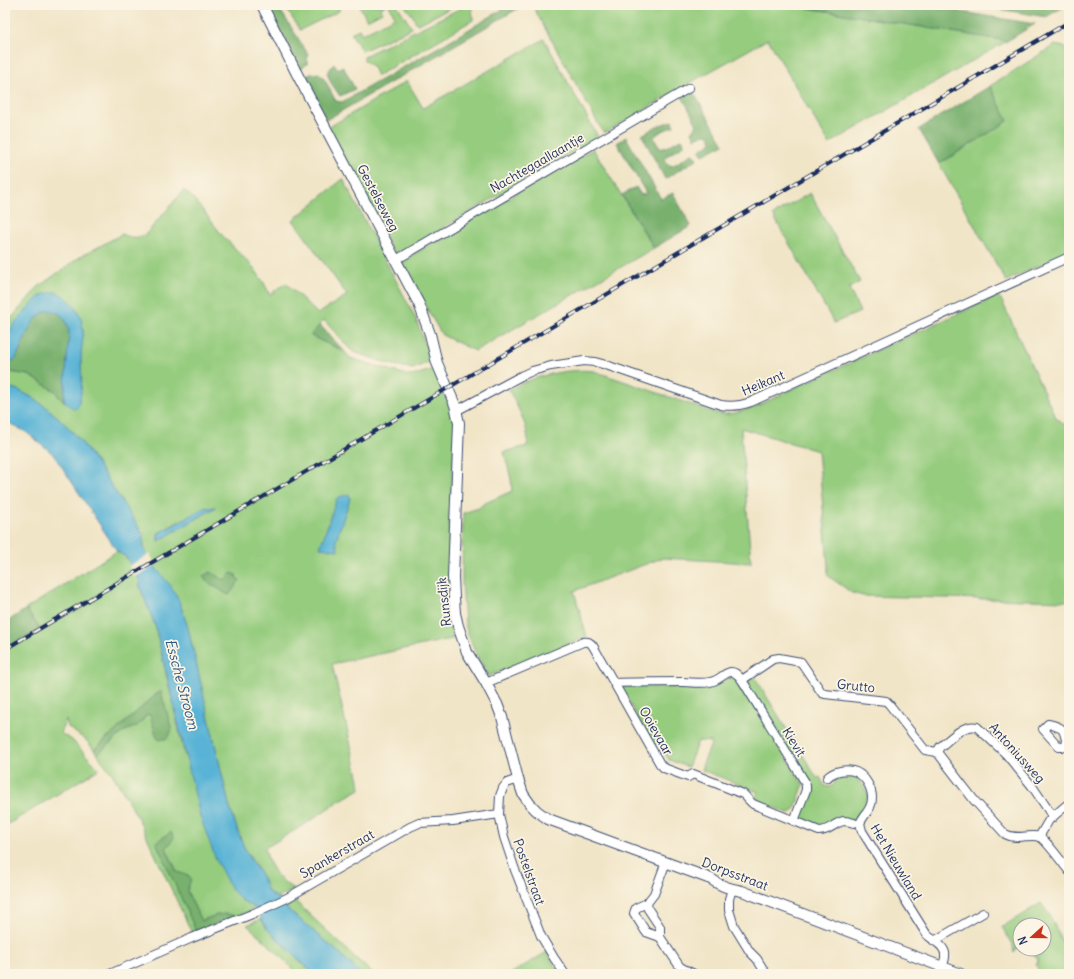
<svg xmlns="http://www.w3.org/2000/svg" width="1074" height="979" viewBox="0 0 1074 979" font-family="Delius,sans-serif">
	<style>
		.green { fill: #95cc7e; stroke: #587e6e; fill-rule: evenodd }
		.forest { fill: #78b06d; stroke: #4a7066 }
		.water { fill: #58b3d6; stroke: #3a719a }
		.pier { fill: #f1e5c7 }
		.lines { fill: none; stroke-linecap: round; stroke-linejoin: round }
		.stream { stroke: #58b3d6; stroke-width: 2.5 }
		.minor-casing { stroke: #3b4a6e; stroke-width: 10 }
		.tertiary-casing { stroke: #3b4a6e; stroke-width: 12 }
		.minor { stroke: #fff; stroke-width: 8 }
		.tertiary { stroke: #fff; stroke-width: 10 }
		.rail-casing { stroke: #1b2f5e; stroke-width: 4 }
		.rail { stroke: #fcf5e5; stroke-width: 2.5; stroke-dasharray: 8; stroke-linecap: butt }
		.labels { text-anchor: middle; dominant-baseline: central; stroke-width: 3.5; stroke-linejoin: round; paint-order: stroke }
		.street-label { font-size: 13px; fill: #1b2f5e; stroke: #fcf5e5 }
		.water-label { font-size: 14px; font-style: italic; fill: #2d5782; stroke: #fcf5e5 }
	</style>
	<rect width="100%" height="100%" fill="#fcf5e5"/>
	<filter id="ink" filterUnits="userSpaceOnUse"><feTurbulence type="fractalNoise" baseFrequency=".025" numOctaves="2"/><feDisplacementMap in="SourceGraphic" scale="8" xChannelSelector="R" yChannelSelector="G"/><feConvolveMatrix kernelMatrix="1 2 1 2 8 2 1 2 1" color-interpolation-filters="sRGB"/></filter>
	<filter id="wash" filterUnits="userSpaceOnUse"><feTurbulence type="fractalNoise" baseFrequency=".012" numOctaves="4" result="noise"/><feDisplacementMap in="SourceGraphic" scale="16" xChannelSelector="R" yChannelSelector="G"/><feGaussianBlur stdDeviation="0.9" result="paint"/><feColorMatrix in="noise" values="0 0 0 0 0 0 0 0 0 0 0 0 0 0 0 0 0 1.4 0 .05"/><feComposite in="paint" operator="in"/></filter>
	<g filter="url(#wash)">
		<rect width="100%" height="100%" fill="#f1e5c7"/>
		<!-- green -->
		<g class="green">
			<polygon points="284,5 340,5 339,11 300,30"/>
			<polygon points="359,5 364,5 364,6 367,5 386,5 380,8 382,12 367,20"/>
			<polygon points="389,5 397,5 412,28 362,51 351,33 359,29 362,34 395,17"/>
			<polygon points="404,5 457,5 418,24 416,23 413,16"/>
			<polygon points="467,5 472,5 473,20 377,76 373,67 364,60 364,57 368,54"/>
			<polygon points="532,5 790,5 1007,41 829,144 768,39 695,80 605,133 600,127"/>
			<polygon points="544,39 598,137 402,252 394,255 329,127 407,81 423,108"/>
			<polygon points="1055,45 1069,48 1069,252 1006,281 939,164 1008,121 990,86"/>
			<polygon points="593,149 654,248 475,351 442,335 400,262 499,203"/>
			<path d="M343,179L416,319L431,361L413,369L386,363L354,352L350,349L324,320L311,335L321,341L344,351L350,358L407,375L412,376L434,369L442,391L452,409L456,419L449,528V571L450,610L456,638L332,664L359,780L360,789L337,802L307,823L265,848L268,860L278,877L294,890L282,895L278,898C264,891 268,888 262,876C257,866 249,857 244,847C238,833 234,819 229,805L188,628L179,601L157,570L144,549L142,534L98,465L79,439L61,420L33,398L18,390L5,386V360L8,361L6,369L10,372L29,375L55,391L59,397L65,402L81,369V355L83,330L81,319L37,299C25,312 10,325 5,342V319L9,321L38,287L80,257L122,234C131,238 137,239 146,234L184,190L194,199L222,235L254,268L264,283L270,295L277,289L286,283L318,314L347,295L293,220ZM204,508H215L158,541V533Z"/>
			<polygon points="810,193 860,282 849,288 860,312 834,323 773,215"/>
			<path d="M998,296L1001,299L1054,414L1058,420L1069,427V601L863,596L852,593L827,575L828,567L825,531L818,451L741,428L751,563L662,558L574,591L587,637L489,676L477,656L468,635L465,623L462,583L463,513L479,508L483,504L512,491L511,479L504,452L527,446C531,429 516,405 509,390C532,376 567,368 594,371L713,412C719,414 727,415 734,413C756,409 777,396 798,386C865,357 931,325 998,296Z"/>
			<polygon points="117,551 127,558 140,581 140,587 155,625 184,753 241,900 255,908 236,917 217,915 201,921 187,891 189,876 177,872 166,848 171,842 156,842 196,931 192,933 138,818 113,775 97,754 125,731 137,726 148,714 150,715 158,738 160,691 94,750 88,742 68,727 66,720 60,733 72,740 99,769 5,826 5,650 40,629 26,609"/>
			<polygon points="730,676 736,677 803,784 803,786 794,811 793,811 790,813 788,813 755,800 758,792 702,770 703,767 702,766 712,742 698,741 688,767 669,760 659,743 653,746 622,689 626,685 649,686 650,687 708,687 713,686"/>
			<path d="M754,676L817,778L820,777L824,785L828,787C836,786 834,782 836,776L838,775L839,776L845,775L852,777L853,775L859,778L858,780L863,785L866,791L868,792L869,798H867L865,805L863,811L864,812L857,820L823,829L800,819V814L811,786L748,686C747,680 749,679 754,676Z"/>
			<polygon points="295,901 373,974 361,974 338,952 285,907"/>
			<polygon points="1041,903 1049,914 1069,956 1069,974 1040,974 1036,964 1038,963 1037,957 1036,958 1032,952 1030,951 1028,953 1026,949 1025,949 1044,949 1044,925 1020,925 1020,947 1016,949 1014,952 1013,949 1014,948 1002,927"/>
			<polygon points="261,919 267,929 314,974 298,974 265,941 247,925"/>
			<polygon points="547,952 560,974 510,974"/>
		</g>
		<!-- forest -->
		<g class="forest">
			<polygon points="266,5 277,5 308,54 307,64 299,70"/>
			<path d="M510,5H524L326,120L304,77L311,74L319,73C327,80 330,92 336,101L342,102L444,44Z"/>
			<polygon points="790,5 919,5 1035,24 1007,41"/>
			<polygon points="975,5 1067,5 1046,17"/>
			<polygon points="334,64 337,69 343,66 355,89 340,96 331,83 327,73"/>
			<polygon points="990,86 1008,121 939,164 919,129"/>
			<polygon points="692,90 724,144 703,155 700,151 700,150 711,143 712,141 709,135 705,134 695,138 692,132 697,125 682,96"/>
			<path d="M672,121L674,126L660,132L654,137L656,142L661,149C669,147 674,141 682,139L683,140L684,145L665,157V159L666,163L672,166L692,154L696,157L697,159L665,179L642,135L657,126Z"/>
			<polygon points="626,137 661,199 673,193 691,226 654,248 622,195 636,187 641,195 646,193 617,143"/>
			<path d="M49,310C61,311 67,321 69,332L64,401L59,397L55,391L29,375L10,372L6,370L8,361H11L20,352L23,339L35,319L43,313Z"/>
			<polygon points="320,325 344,351 311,336 311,335"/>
			<path d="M211,572L223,580C227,579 228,574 232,573L236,575L237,579L240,580L229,595H228L206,581L203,576Z"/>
			<polygon points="26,609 40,629 5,650 5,623"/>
			<polygon points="160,691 161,692 172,730 168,738 160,740 157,738 150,715 148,714 137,726 125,731 97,754 94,750"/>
			<path d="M171,832L174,838L166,848L177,872L189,876L191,879L187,891L201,921C212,917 224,910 236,917L196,931L156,842Z"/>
		</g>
		<!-- water -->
		<g class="water">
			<path d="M55,292C70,296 82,313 83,329C84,338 81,347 81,357C81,373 84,392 77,408L74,409L65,402L64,399L69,332C68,324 64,316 56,312C35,302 22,347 15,360L11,361L5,360C5,352 3,342 7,335C12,325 34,300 42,295C46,293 51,293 55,292Z"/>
			<polygon points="5,386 18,390 33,398 46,407 61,420 79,439 98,465 143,534 144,549 157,570 171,586 179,601 188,628 229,805 237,829 244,847 250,859 262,876 266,887 270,894 278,898 285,907 338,952 361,974 314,974 267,929 255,908 241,900 230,887 216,860 200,816 155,625 140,587 140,581 127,558 117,551 62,467 52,453 26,432 5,421"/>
			<polygon points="349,494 350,499 336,540 338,550 320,548 337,498"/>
			<polygon points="216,507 158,541 158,534 204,508"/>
		</g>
		<!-- pier -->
		<polygon class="pier" points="150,554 156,565 135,577 129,566"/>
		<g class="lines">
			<!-- stream -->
			<polyline class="stream" points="5,318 11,321"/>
		</g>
	</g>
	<g filter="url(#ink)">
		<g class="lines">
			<!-- minor casing -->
			<g class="minor-casing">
				<g id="minor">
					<polyline points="396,260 689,88"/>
					<path d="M456,411L521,376L532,371L551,366L584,361L595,362L606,365L721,405C732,407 740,406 751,402L1069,257"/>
					<path d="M742,680L773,659L779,658L801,662L822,693L825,694L886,701L889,704L925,750L937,752L974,800L1005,834C1018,841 1029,833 1040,837C1047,841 1063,864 1069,871"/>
					<path d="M486,683L583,642C588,641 590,642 593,646L660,764L664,768L688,777L693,774L743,794C747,797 749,801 753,804L819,831C830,831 835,822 844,821C847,821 851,822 854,823"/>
					<path d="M614,683C637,682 660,682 683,682C691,682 702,684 710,682C724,680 729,662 742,680L805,782L806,786V790L794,821"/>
					<path d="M1068,747H1059L1043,729L1048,724C1070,729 1061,732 1069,748"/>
					<path d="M937,752L940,747C950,739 963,724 977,727L1006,754L1032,786L1053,817"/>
					<path d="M827,778C833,771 847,768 856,772C865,776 872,788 872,798C872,809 865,813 860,823L862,831L927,935C934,941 947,947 945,957C945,960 943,964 942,967"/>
					<polyline points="518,779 507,783 503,788 500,796 499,814 504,837 515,870 541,936 554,958 565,974"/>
					<polyline points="1039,837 1049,820 1069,803"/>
					<polyline points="666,862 654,894 647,903 648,909 660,927 660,937 680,967 681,974"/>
					<polyline points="732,889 729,899 729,910 734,926 750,952 757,959 766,974"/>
					<polyline points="647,903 636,908 634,913 646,932 660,937"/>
					<polyline points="934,941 983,913"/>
					<polyline points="680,967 694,974"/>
					<polyline points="110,974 192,938 252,914 287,898 410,827 419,823 453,821 499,814"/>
				</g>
			</g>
			<!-- tertiary casing -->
			<g class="tertiary-casing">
				<path id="tertiary" d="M262,5L297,74L419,304L430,334L437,363L455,405L459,423L453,577L454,598L455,613L458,626L467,652L486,683L497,704L502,717L518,779L523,794L530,804L537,811L548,819L711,879C720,886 730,889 742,891L961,974"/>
			</g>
			<!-- minor -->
			<use href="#minor" class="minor"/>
			<!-- tertiary -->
			<use href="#tertiary" class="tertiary"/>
			<!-- rail casing -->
			<g class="rail-casing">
				<polyline id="rail" points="5,649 1069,22"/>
			</g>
			<!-- rail -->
			<use href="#rail" class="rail"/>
		</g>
	</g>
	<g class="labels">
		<!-- street labels -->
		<g class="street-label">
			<text transform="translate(537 163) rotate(-30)">Nachtegaallaantje</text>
			<text transform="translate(378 198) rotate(62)">Gestelseweg</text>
			<text transform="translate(763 383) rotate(-23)">Heikant</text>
			<text transform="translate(444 602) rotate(-96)">Runsdijk</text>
			<text transform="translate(856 686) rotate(6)">Grutto</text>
			<text transform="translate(656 731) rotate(60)">Ooievaar</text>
			<text transform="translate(794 742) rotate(58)">Kievit</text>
			<text transform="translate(1017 753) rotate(48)">Antoniusweg</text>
			<text transform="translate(337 854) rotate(-30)">Spankerstraat</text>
			<text transform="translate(896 862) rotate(59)">Het Nieuwland</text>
			<text transform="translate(529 872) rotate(70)">Postelstraat</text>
			<text transform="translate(735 874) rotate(21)">Dorpsstraat</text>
		</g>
		<!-- water labels -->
		<g class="water-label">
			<text transform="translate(182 684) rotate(75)">Essche Stroom</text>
		</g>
	</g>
	<!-- margin -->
	<rect width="1074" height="979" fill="none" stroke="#fcf5e5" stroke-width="20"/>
	<!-- north arrow -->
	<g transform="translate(1032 937) rotate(249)"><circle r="19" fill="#fcf5e5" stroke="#a2a6af"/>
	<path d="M0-3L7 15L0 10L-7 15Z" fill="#c8321e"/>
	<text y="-6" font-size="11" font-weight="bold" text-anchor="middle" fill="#1b2f5e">N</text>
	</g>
</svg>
